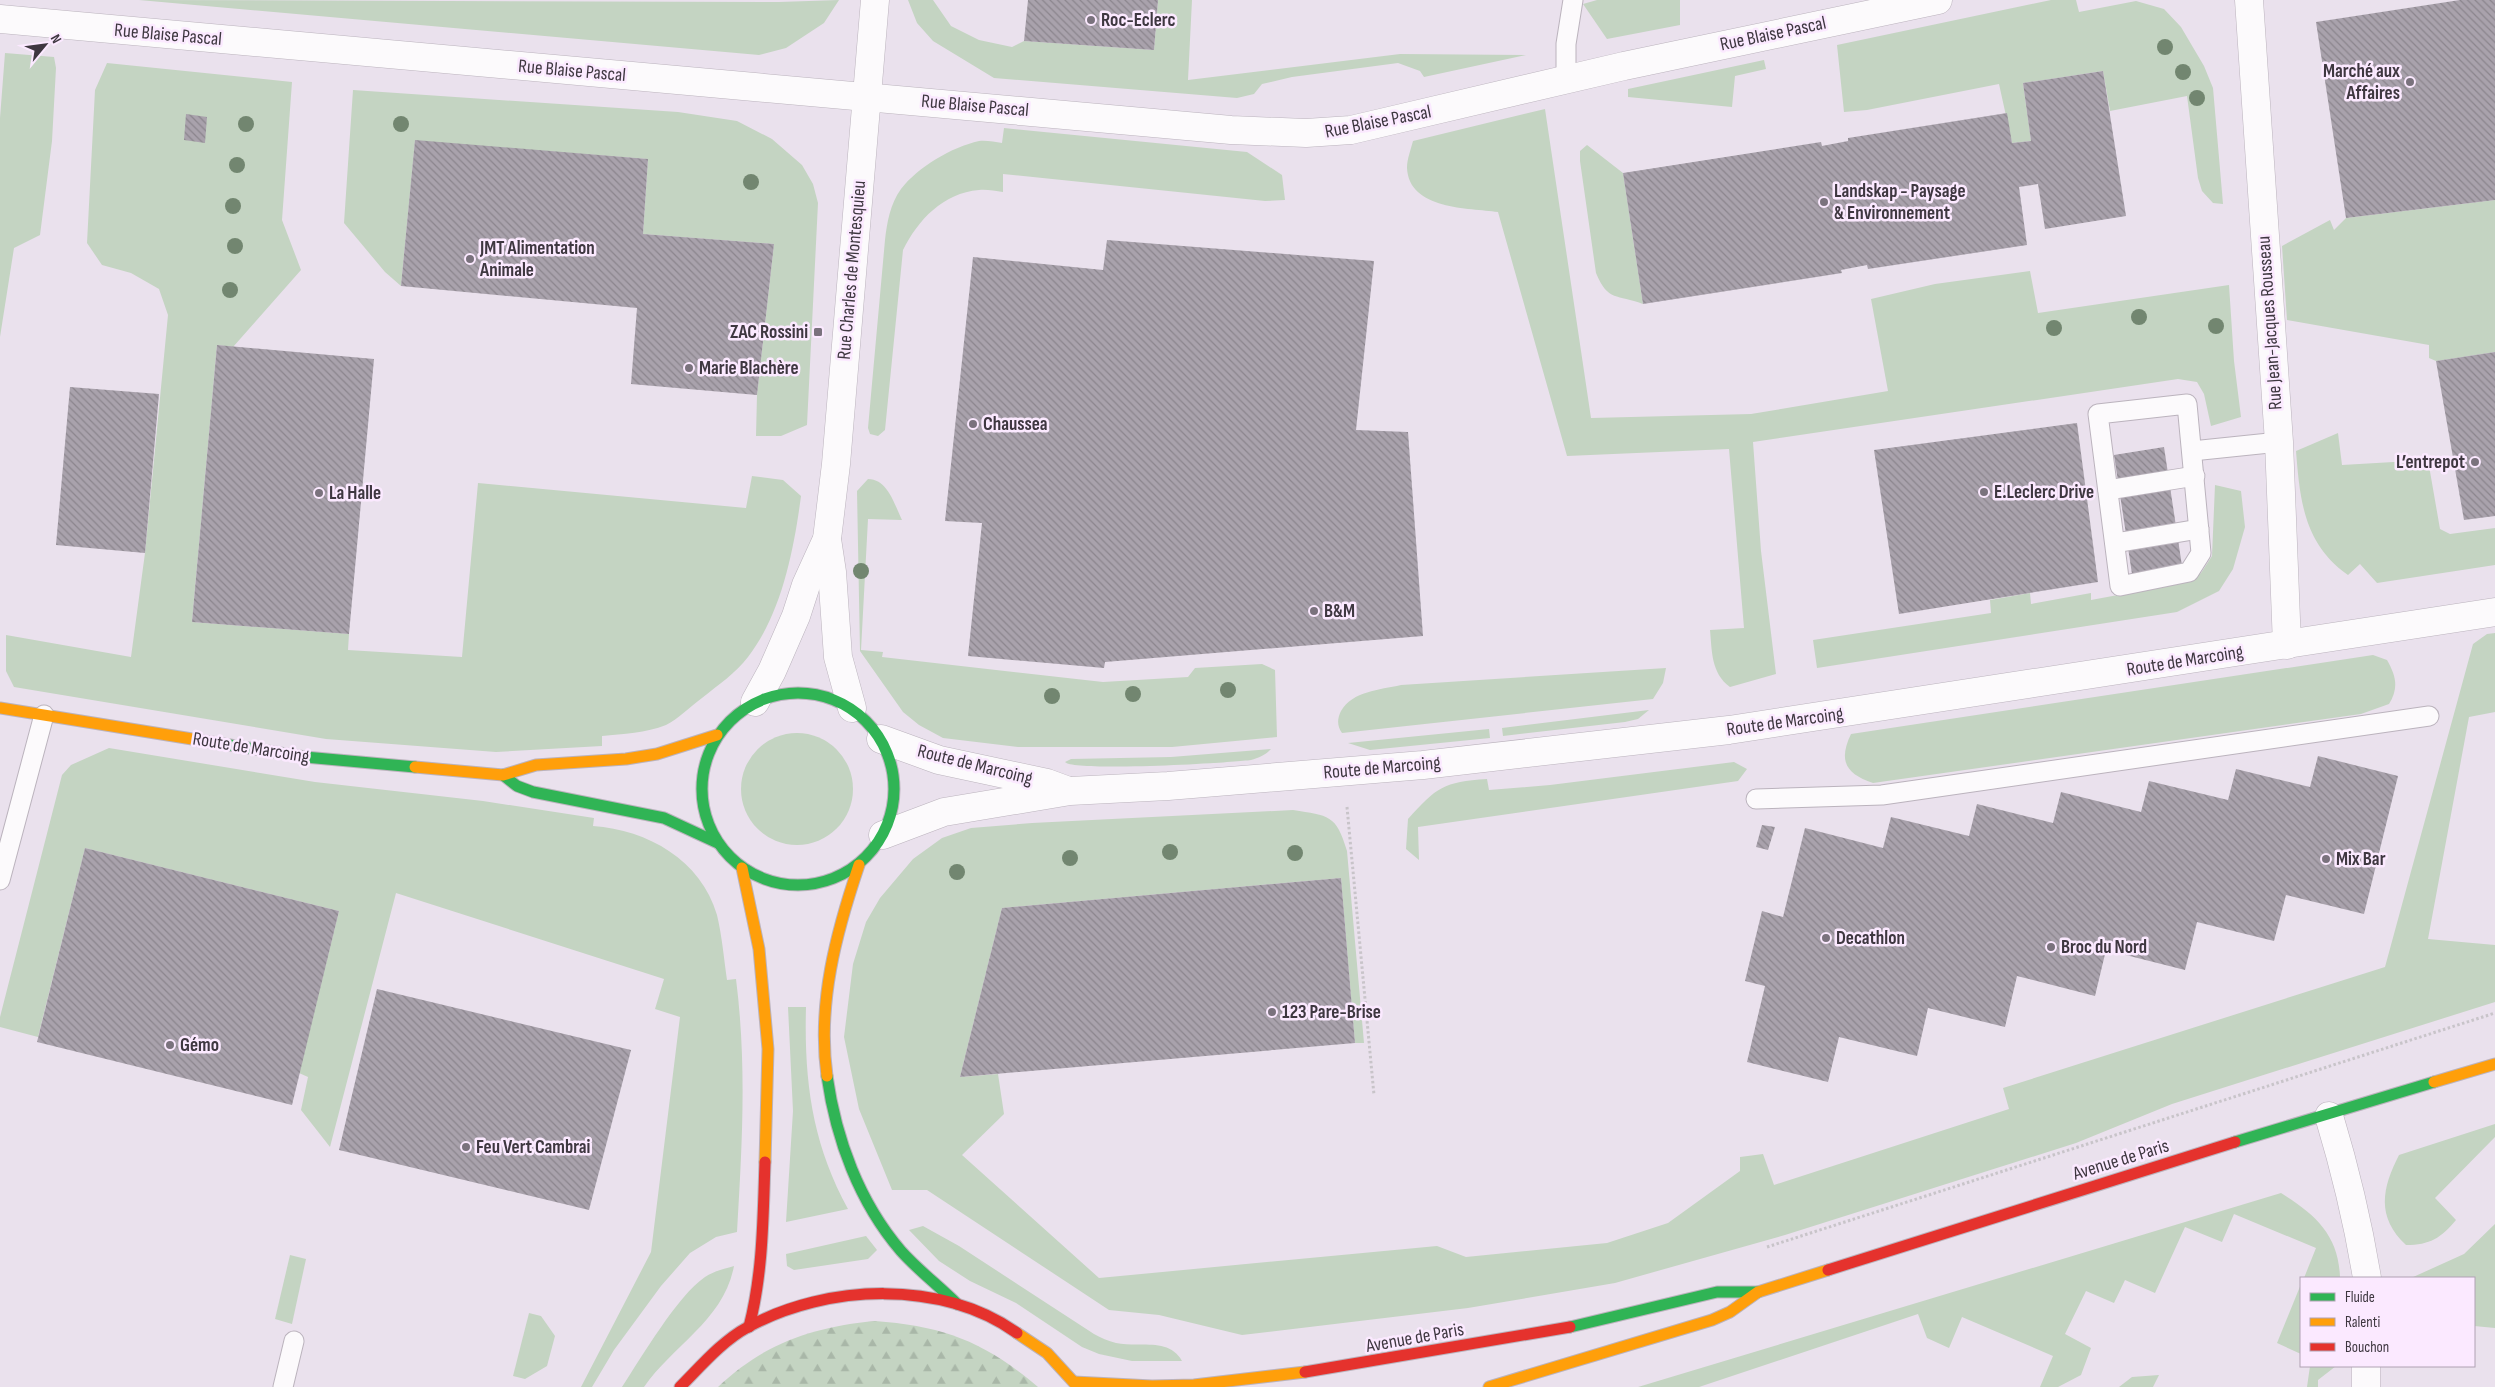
<svg xmlns="http://www.w3.org/2000/svg" width="2495" height="1387" viewBox="0 0 2495 1387" font-family="'Sofia Sans Condensed',sans-serif">
	<style>
		.grass { fill: #c4d4c2 }
		.forest { fill: url(#forest-firs) }
		.building { fill: url(#building-back-hatch) }
		.lines { fill: none; stroke-linecap: round; stroke-linejoin: round }
		.lane-casing { stroke: #bbb3bd; stroke-width: 21 }
		.street-casing { stroke: #bbb3bd; stroke-width: 29 }
		.fast-casing { stroke: #bbb3bd; stroke-width: 13 }
		.slow-casing { stroke: #bbb3bd; stroke-width: 13 }
		.jam-casing { stroke: #bbb3bd; stroke-width: 13 }
		.path { stroke: #c8c4c9; stroke-width: 3; stroke-dasharray: 2.5 2.5; stroke-linecap: butt }
		.lane { stroke: #fcfafc; stroke-width: 19 }
		.street { stroke: #fcfafc; stroke-width: 28 }
		.fast { stroke: #30b455; stroke-width: 11 }
		.slow { stroke: #ff9f0a; stroke-width: 11 }
		.jam { stroke: #e5322d; stroke-width: 11 }
		.tree { fill: #728670 }
		.poi-dot { fill: #7a727d; stroke: #fbe9ff; stroke-width: 2 }
		.labels { text-anchor: middle; dominant-baseline: central; stroke-width: 5; stroke-linejoin: round; paint-order: stroke }
		.poi-label { font-size: 19px; font-weight: bold; fill: #3e3740; stroke: #fbe9ff; text-anchor: start }
		.street-label { font-size: 19px; fill: #3e3740; stroke: #fbe9ff }
	</style>
	<defs>
		<pattern id="forest-firs" width="22" height="20" patternUnits="userSpaceOnUse" patternTransform="scale(1.25)"><rect width="22" height="20" fill="#c4d4c2"/><path d="M5 1l3.5 6h-7zM16 11l3.5 6h-7z" fill="#a9b7a8"/></pattern>
		<pattern id="building-back-hatch" width="6" height="6" patternUnits="userSpaceOnUse" patternTransform="scale(1.25)"><rect width="6" height="6" fill="#a9a2ac"/><path d="M-1 5l2 2M0 0l6 6M5-1l2 2" fill="none" stroke="#8b858d"/></pattern>
	</defs>
	<rect width="100%" height="100%" fill="#eae1ed"/>
	<!-- grass -->
	<g class="grass">
		<polygon points="139,0 779,2 839,0 824,23 786,48 759,55"/>
		<polygon points="908,0 933,0 951,26 979,40 1012,47 1024,41 1154,50 1158,0 1192,0 1188,80 1400,54 1526,55 1424,77 1420,71 1398,63 1292,77 1262,84 1254,94 1237,98 994,78 933,41 917,23"/>
		<polygon points="1597,0 1680,0 1680,25 1607,39 1583,4"/>
		<polygon points="2051,0 2076,0 2079,12 2136,1 2164,9 2181,27 2204,66 2213,88 2223,204 2213,203 2202,191 2198,178 2187,96 2110,111 2103,71 2023,83 2031,141 2012,143 1999,84 1867,110 1844,112 1837,45"/>
		<polygon points="5,53 54,57 56,68 52,141 40,235 14,248 0,337 0,118"/>
		<polygon points="1764,60 1766,69 1735,76 1732,107 1628,97 1628,89"/>
		<path d="M107,63L292,82L282,220L301,270L233,347L217,345L192,622L349,634L348,650L462,657L478,483L746,508L752,476L783,480L801,496C794,549 782,613 748,657C736,673 718,685 702,698C691,706 678,719 666,725C646,733 623,734 602,736V746L496,752L326,739L14,687L6,671V635L131,657L145,553L168,315L159,289L131,273L102,265L87,243L95,90Z"/>
		<polygon points="353,90 678,112 737,121 772,139 802,165 813,184 818,203 807,425 781,436 756,436 757,395 774,244 643,234 648,159 415,141 401,286 385,272 344,223"/>
		<path d="M1545,109L1591,418L1751,414L1888,391L1871,299L1935,284L2030,271L2038,313L2229,285L2234,361L2241,417L2211,426L2204,394L2197,382L2178,379L1753,442L1761,551L1776,674L1730,687C1711,673 1712,651 1710,630L1744,628L1729,449L1567,456L1498,212C1469,208 1409,210 1407,168C1407,159 1411,149 1413,141Z"/>
		<path d="M1004,128L1247,152L1282,175L1285,200L1265,201L1003,174V192C995,191 986,189 979,190C943,193 918,220 903,250L885,430L878,436L870,434L868,428L885,240C887,223 890,204 901,189C918,167 952,147 979,141C986,140 995,142 1002,143Z"/>
		<path d="M1587,145L1623,173L1643,304C1617,294 1608,302 1596,273L1580,161V151Z"/>
		<polygon points="2495,200 2495,352 2436,361 2429,358 2429,345 2287,320 2282,246 2330,220 2334,230 2346,218"/>
		<path d="M2338,433L2342,465L2428,460L2440,529L2450,534L2495,528V565L2377,583L2360,564L2348,575C2304,544 2300,501 2296,451Z"/>
		<path d="M868,479C888,479 895,506 902,520L868,519L861,650L883,652L882,657L1103,682L1188,677L1195,668L1262,664L1275,670L1277,737L1172,747H1018L943,738L919,725L903,712L860,651L857,491Z"/>
		<polygon points="2215,485 2241,491 2245,527 2233,569 2219,591 2177,612 1817,668 1813,640 1991,613 1990,600 2030,593 2031,604 2091,593 2091,600 2188,582 2201,573 2212,556"/>
		<path d="M2495,633V712L2469,717L2428,939L2495,945V1002L2172,1104L2076,1143L1785,1235L1615,1283L1468,1308L1242,1335L1159,1315L1109,1310L927,1190H892L859,1109L844,1037L853,964L866,922L880,898L913,859L942,838L971,828L1032,823L1293,810C1329,816 1336,814 1347,851L1364,1043H1355L1341,878L1002,908L960,1077L998,1074L1004,1114L962,1155L1099,1278L1437,1246L1466,1257L1607,1243L1668,1223L1740,1171V1157L1763,1154L1774,1185L2009,1109L2003,1088L2385,967L2473,644L2487,634Z"/>
		<path d="M2373,655L2387,660C2396,676 2399,688 2389,704L2361,714L1873,783C1846,774 1838,761 1851,734Z"/>
		<path d="M1666,668L1663,683L1653,699L1342,733C1337,726 1337,719 1341,711C1353,691 1379,690 1401,685Z"/>
		<polygon points="1649,710 1638,719 1625,722 1503,736 1502,728"/>
		<polygon points="1489,729 1490,738 1370,750 1348,743"/>
		<circle cx="797" cy="789" r="56"/>
		<path d="M109,748L315,782L483,801L594,818L593,826C648,830 701,860 717,915C722,936 724,959 727,980L736,979C747,1066 742,1146 737,1232L716,1237L690,1253L661,1286L614,1350L592,1387H581L651,1252L680,1017L655,1009L664,979L396,893L330,1147L301,1110L308,1077L299,1073L339,911L85,848L38,1037L0,1027V1017L62,775L71,765Z"/>
		<path d="M1271,749C1266,755 1258,758 1251,760C1229,763 1073,772 1065,762L1071,759L1171,757Z"/>
		<path d="M1734,762L1747,769L1738,781L1418,827L1419,860L1406,849L1408,819C1437,787 1443,782 1487,779L1489,790L1550,785Z"/>
		<path d="M788,1007H806C804,1081 812,1143 848,1209L786,1222L793,1111Z"/>
		<path d="M2495,1124V1137L2435,1198L2456,1220C2441,1238 2430,1245 2406,1245C2376,1217 2382,1188 2399,1155Z"/>
		<path d="M2281,1193C2315,1214 2339,1235 2340,1278H2304L2316,1248L2234,1214L2222,1242L2185,1227L2155,1293L2125,1280L2114,1303L2086,1291L2065,1334L2091,1348L2081,1375L2058,1387H2040L2053,1356L1962,1317L1949,1348L1927,1338L1918,1314L1699,1387H1638Z"/>
		<polygon points="2495,1224 2495,1328 2474,1326 2474,1278 2411,1278 2464,1254"/>
		<path d="M923,1226L959,1246L1094,1334C1101,1338 1108,1341 1116,1343C1138,1348 1169,1337 1182,1361H1132L1099,1354L1082,1347L1016,1303L970,1281L939,1261L909,1230Z"/>
		<polygon points="866,1236 877,1250 868,1259 794,1270 787,1266 786,1254"/>
		<polygon points="290,1255 306,1259 292,1324 275,1319"/>
		<path d="M734,1266C724,1320 673,1345 644,1387H622C641,1358 678,1295 705,1277C714,1271 724,1269 734,1266Z"/>
		<polygon points="2301,1284 2301,1354 2277,1343"/>
		<polygon points="529,1313 541,1316 555,1336 547,1366 525,1379 513,1376"/>
		<polygon points="2310,1366 2336,1366 2318,1380 2318,1387 2307,1387"/>
		<polygon points="2159,1375 2153,1387 2119,1387 2132,1377"/>
	</g>
	<!-- forest -->
	<path class="forest" d="M875,1321C944,1326 985,1342 1038,1387H718C764,1343 813,1327 875,1321Z"/>
	<!-- building -->
	<g class="building">
		<polygon points="1028,0 1158,0 1154,50 1024,41"/>
		<polygon points="2460,0 2495,0 2495,200 2346,218 2316,22"/>
		<polygon points="2103,71 2126,216 2045,229 2038,184 2019,187 2027,245 1868,269 1867,265 1841,270 1842,273 1643,304 1623,173 1821,142 1822,146 1848,141 1848,138 2007,113 2012,143 2031,141 2023,83"/>
		<polygon points="186,114 207,117 205,143 184,140"/>
		<polygon points="415,140 648,159 643,234 774,244 757,395 631,384 637,308 401,286"/>
		<polygon points="1107,240 1374,261 1356,430 1408,432 1423,636 1105,662 1104,668 968,656 982,523 945,521 973,257 1103,270"/>
		<polygon points="217,345 374,359 349,634 192,622"/>
		<polygon points="2495,352 2495,516 2464,520 2436,361"/>
		<polygon points="70,387 159,394 145,553 56,545"/>
		<polygon points="2077,423 2098,582 1899,614 1874,450"/>
		<polygon points="2164,447 2182,566 2132,574 2114,455"/>
		<polygon points="2318,756 2398,776 2364,914 2286,895 2274,941 2197,922 2185,970 2106,950 2095,996 2017,976 2005,1027 1928,1008 1917,1056 1839,1037 1828,1082 1747,1062 1765,986 1745,981 1762,911 1783,917 1805,828 1883,848 1891,817 1969,836 1977,804 2053,823 2061,792 2141,812 2149,781 2228,800 2236,769 2310,787"/>
		<polygon points="1762,825 1775,827 1768,850 1756,847"/>
		<polygon points="85,848 339,911 292,1105 37,1042"/>
		<polygon points="1341,878 1355,1043 960,1077 1002,908"/>
		<polygon points="377,989 631,1050 589,1210 339,1150"/>
	</g>
	<g class="lines">
		<!-- lane casing -->
		<g class="lane-casing">
			<g id="lane">
				<polyline points="1566,80 1566,44 1573,0"/>
				<polygon points="2187,404 2201,553 2189,572 2120,586 2098,414"/>
				<polyline points="2192,451 2279,442"/>
				<polyline points="2108,490 2195,476"/>
				<polyline points="2115,543 2199,529"/>
				<polyline points="1756,799 1882,795 2429,716"/>
				<polyline points="0,880 44,715"/>
				<polyline points="283,1387 294,1341"/>
			</g>
		</g>
		<!-- street casing -->
		<g class="street-casing">
			<g id="street">
				<polyline points="2249,0 2279,442 2287,645"/>
				<polyline points="0,19 1231,130 1306,133 1351,130 1624,66 1938,0"/>
				<polyline points="827,539 832,572 838,657 852,708"/>
				<polyline points="755,702 772,671 796,616 806,585 827,539 836,464 875,0"/>
				<polyline points="881,739 939,760 1047,783 1066,790"/>
				<polyline points="883,835 944,812 1070,791 1168,786 1423,765 1729,730 2495,612"/>
				<path d="M2329,1116C2345,1169 2358,1223 2367,1278"/>
				<polyline points="2366,1387 2366,1366"/>
			</g>
		</g>
		<!-- fast casing -->
		<g class="fast-casing">
			<g id="fast">
				<circle cx="798" cy="789" r="96"/>
				<polyline points="217,743 305,757 415,767"/>
				<polyline points="503,775 517,786 533,792 664,818 718,843"/>
				<path d="M827,1076C836,1139 859,1202 901,1251C918,1270 939,1286 957,1304"/>
				<polyline points="2235,1142 2434,1082"/>
				<polyline points="1570,1327 1717,1292 1758,1292"/>
			</g>
		</g>
		<!-- slow casing -->
		<g class="slow-casing">
			<g id="slow">
				<polyline points="0,708 217,743"/>
				<polyline points="415,767 503,775 536,765 626,759 657,754 717,735"/>
				<polyline points="742,868 759,949 768,1049 765,1162"/>
				<path d="M827,1076C817,1004 836,933 859,865"/>
				<polyline points="2434,1082 2495,1064"/>
				<polyline points="1017,1333 1047,1353 1078,1387"/>
				<polyline points="1074,1382 1152,1386 1194,1385 1305,1372"/>
				<polyline points="1489,1387 1712,1320 1730,1312 1758,1292 1828,1270"/>
			</g>
		</g>
		<!-- jam casing -->
		<g class="jam-casing">
			<g id="jam">
				<polyline points="1828,1270 2235,1142"/>
				<path d="M749,1327C763,1273 763,1218 765,1162"/>
				<polyline points="1305,1372 1570,1327"/>
				<path d="M680,1387C701,1366 722,1341 748,1327C827,1284 942,1279 1017,1333"/>
			</g>
		</g>
		<!-- path -->
		<g class="path">
			<polyline points="1347,807 1374,1095"/>
			<polyline points="1767,1247 2495,1013"/>
		</g>
		<!-- lane -->
		<use href="#lane" class="lane"/>
		<!-- street -->
		<use href="#street" class="street"/>
		<!-- fast -->
		<use href="#fast" class="fast"/>
		<!-- slow -->
		<use href="#slow" class="slow"/>
		<!-- jam -->
		<use href="#jam" class="jam"/>
	</g>
	<!-- trees -->
	<g class="tree">
		<circle cx="2165" cy="47" r="8"/>
		<circle cx="2183" cy="72" r="8"/>
		<circle cx="2197" cy="98" r="8"/>
		<circle cx="246" cy="124" r="8"/>
		<circle cx="401" cy="124" r="8"/>
		<circle cx="237" cy="165" r="8"/>
		<circle cx="751" cy="182" r="8"/>
		<circle cx="233" cy="206" r="8"/>
		<circle cx="235" cy="246" r="8"/>
		<circle cx="230" cy="290" r="8"/>
		<circle cx="2139" cy="317" r="8"/>
		<circle cx="2216" cy="326" r="8"/>
		<circle cx="2054" cy="328" r="8"/>
		<circle cx="861" cy="571" r="8"/>
		<circle cx="1228" cy="690" r="8"/>
		<circle cx="1133" cy="694" r="8"/>
		<circle cx="1052" cy="696" r="8"/>
		<circle cx="1170" cy="852" r="8"/>
		<circle cx="1295" cy="853" r="8"/>
		<circle cx="1070" cy="858" r="8"/>
		<circle cx="957" cy="872" r="8"/>
	</g>
	<!-- markers -->
	<g class="poi-dot">
		<circle cx="1091" cy="20" r="5"/>
		<circle cx="2410" cy="82" r="5"/>
		<circle cx="1824" cy="202" r="5"/>
		<circle cx="470" cy="259" r="5"/>
		<rect x="813" y="327" width="10" height="10" rx="2.5"/>
		<circle cx="689" cy="368" r="5"/>
		<circle cx="973" cy="424" r="5"/>
		<circle cx="2475" cy="462" r="5"/>
		<circle cx="1984" cy="492" r="5"/>
		<circle cx="319" cy="493" r="5"/>
		<circle cx="1314" cy="611" r="5"/>
		<circle cx="2326" cy="859" r="5"/>
		<circle cx="1826" cy="938" r="5"/>
		<circle cx="2051" cy="947" r="5"/>
		<circle cx="1272" cy="1012" r="5"/>
		<circle cx="170" cy="1045" r="5"/>
		<circle cx="466" cy="1147" r="5"/>
	</g>
	<g class="labels">
		<!-- poi labels -->
		<g class="poi-label">
			<text x="1101" y="20">Roc-Eclerc</text>
			<text x="2400" y="71" text-anchor="end">Marché aux<tspan x="2400" dy="22">Affaires</tspan></text>
			<text x="1834" y="191">Landskap - Paysage<tspan x="1834" dy="22">&amp; Environnement</tspan></text>
			<text x="480" y="248">JMT Alimentation<tspan x="480" dy="22">Animale</tspan></text>
			<text x="808" y="332" text-anchor="end">ZAC Rossini</text>
			<text x="699" y="368">Marie Blachère</text>
			<text x="983" y="424">Chaussea</text>
			<text x="2465" y="462" text-anchor="end">L’entrepot</text>
			<text x="1994" y="492">E.Leclerc Drive</text>
			<text x="329" y="493">La Halle</text>
			<text x="1324" y="611">B&amp;M</text>
			<text x="2336" y="859">Mix Bar</text>
			<text x="1836" y="938">Decathlon</text>
			<text x="2061" y="947">Broc du Nord</text>
			<text x="1282" y="1012">123 Pare-Brise</text>
			<text x="180" y="1045">Gémo</text>
			<text x="476" y="1147">Feu Vert Cambrai</text>
		</g>
		<!-- street labels -->
		<g class="street-label">
			<text transform="translate(1773 34) rotate(-12)">Rue Blaise Pascal</text>
			<text transform="translate(168 35) rotate(5)">Rue Blaise Pascal</text>
			<text transform="translate(572 71) rotate(5)">Rue Blaise Pascal</text>
			<text transform="translate(975 106) rotate(5)">Rue Blaise Pascal</text>
			<text transform="translate(1378 122) rotate(-11)">Rue Blaise Pascal</text>
			<text transform="translate(852 270) rotate(-85)">Rue Charles de Montesquieu</text>
			<text transform="translate(2270 323) rotate(-94)">Rue Jean-Jacques Rousseau</text>
			<text transform="translate(2185 661) rotate(-9)">Route de Marcoing</text>
			<text transform="translate(1785 722) rotate(-8)">Route de Marcoing</text>
			<text transform="translate(251 748) rotate(9)">Route de Marcoing</text>
			<text transform="translate(975 765) rotate(14)">Route de Marcoing</text>
			<text transform="translate(1382 768) rotate(-5)">Route de Marcoing</text>
			<text transform="translate(2121 1160) rotate(-17)">Avenue de Paris</text>
			<text transform="translate(1415 1338) rotate(-10)">Avenue de Paris</text>
		</g>
	</g>
	<!-- legend -->
	<rect x="2300" y="1277" width="175" height="90" fill="#fbe9ff" stroke="#afa2b3"/>
	<rect x="2310" y="1293" width="25" height="8" fill="#30b455" stroke="#afa2b3"/>
	<text x="2345" y="1302" font-size="15" fill="#3e3740">Fluide</text>
	<rect x="2310" y="1318" width="25" height="8" fill="#ff9f0a" stroke="#afa2b3"/>
	<text x="2345" y="1327" font-size="15" fill="#3e3740">Ralenti</text>
	<rect x="2310" y="1343" width="25" height="8" fill="#e5322d" stroke="#afa2b3"/>
	<text x="2345" y="1352" font-size="15" fill="#3e3740">Bouchon</text>
	<!-- north arrow -->
	<g transform="translate(45 45) rotate(61)" stroke="#fbe9ff" stroke-width="4" paint-order="stroke">
	<path d="M0-4L9 19L0 12L-9 19Z" fill="#3e3740"/>
	<text y="-8" font-size="14" font-weight="bold" text-anchor="middle" fill="#3e3740">N</text>
	</g>
</svg>
